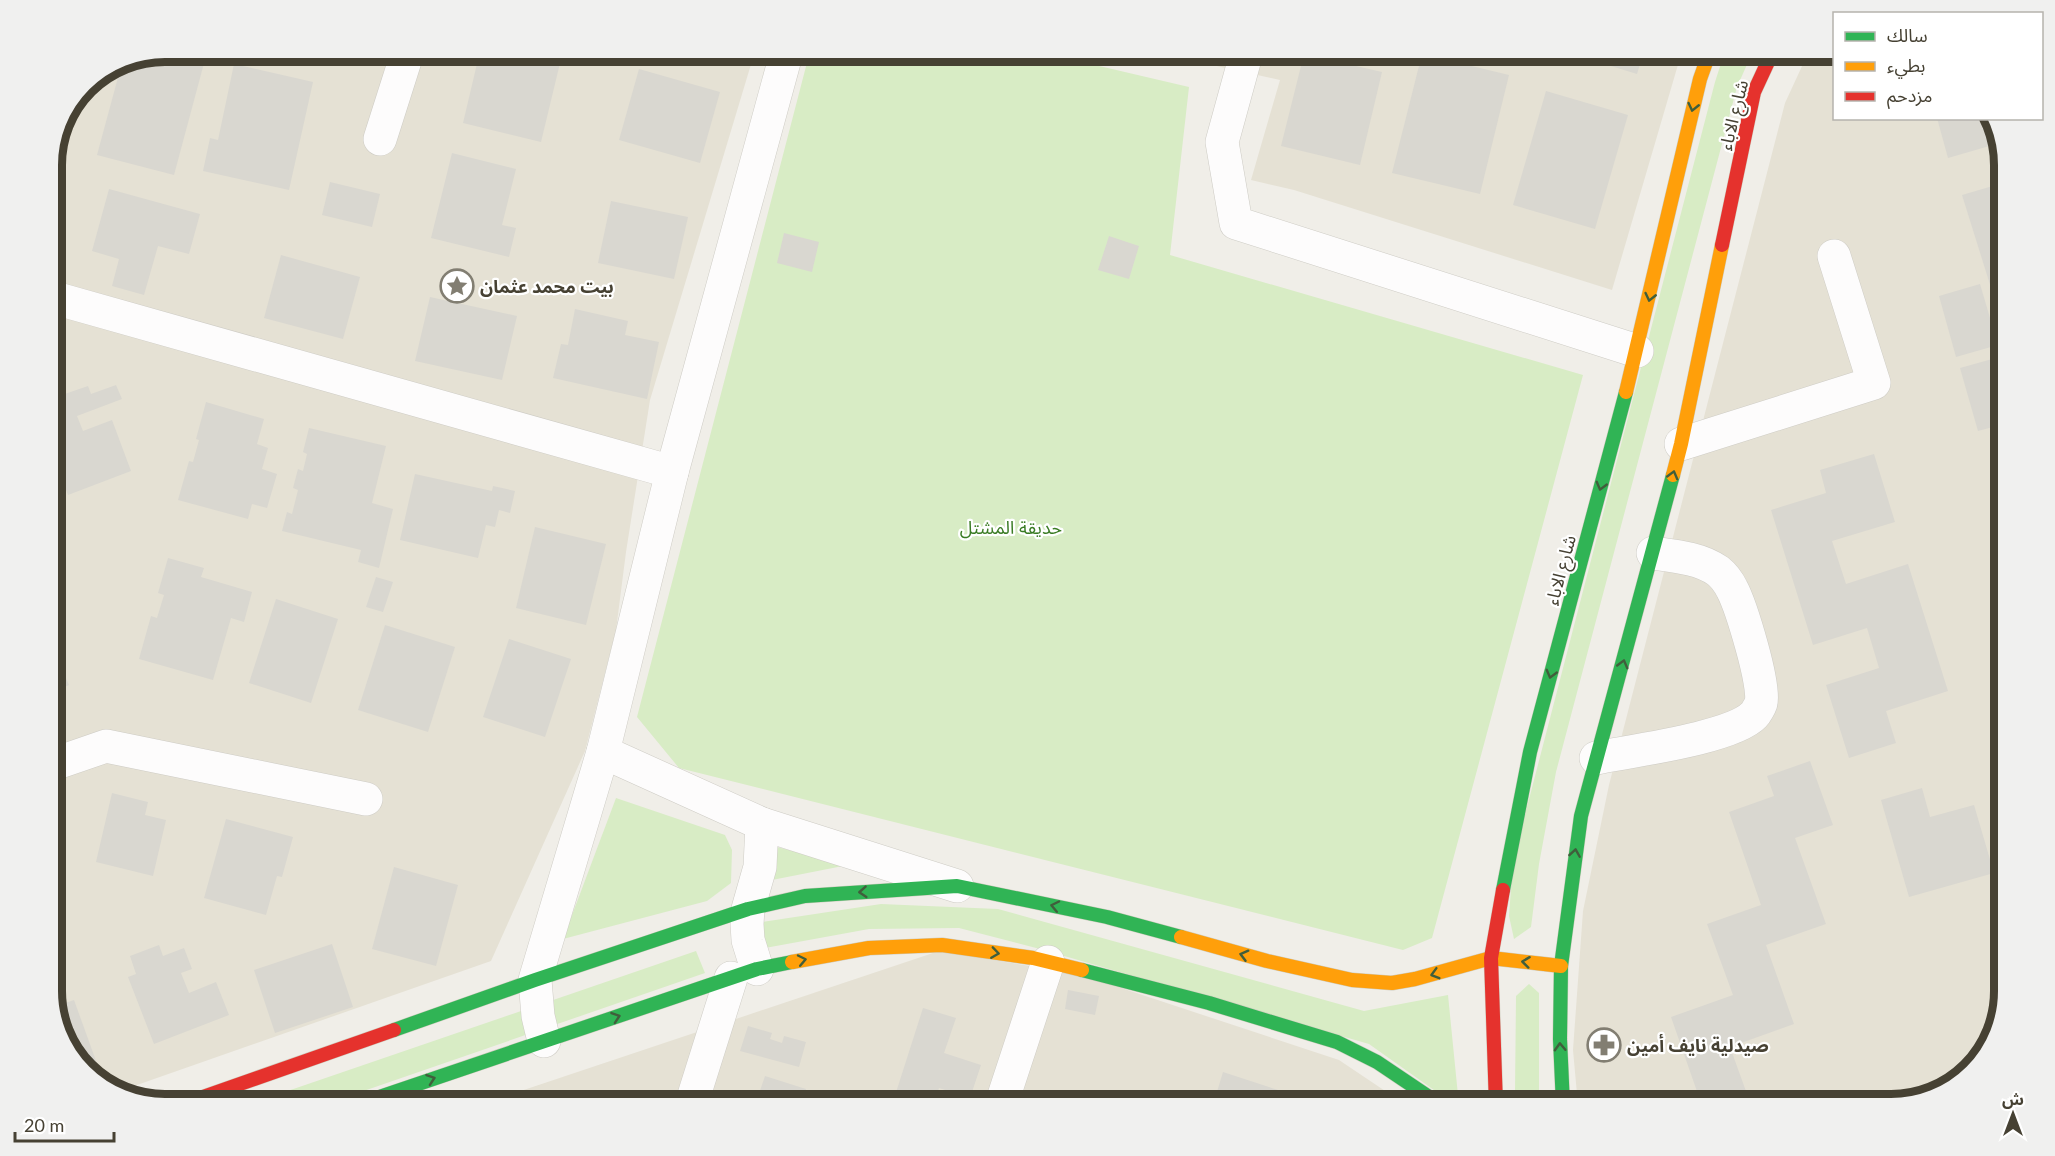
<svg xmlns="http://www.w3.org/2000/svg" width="2055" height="1156" viewBox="0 0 2055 1156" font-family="Lato,'Noto Sans Arabic',sans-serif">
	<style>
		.residential { fill: #e5e1d4 }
		.green { fill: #d8ecc5 }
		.building { fill: #d9d7d0 }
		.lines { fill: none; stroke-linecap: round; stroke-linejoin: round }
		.street-casing { stroke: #ceccc5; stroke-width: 34 }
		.fast-casing { stroke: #cfccbe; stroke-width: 15 }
		.slow-casing { stroke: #cfccbe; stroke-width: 15 }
		.jam-casing { stroke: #cfccbe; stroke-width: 15 }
		.street { stroke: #fdfcfc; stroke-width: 33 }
		.fast { stroke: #30b455; stroke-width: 14 }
		.slow { stroke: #ff9f0a; stroke-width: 14 }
		.jam { stroke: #e5322d; stroke-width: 14 }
		.oneway { stroke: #405e3c }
		.labels { text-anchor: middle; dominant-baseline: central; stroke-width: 4.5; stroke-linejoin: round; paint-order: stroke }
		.street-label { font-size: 18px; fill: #464133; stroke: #fff }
		.poi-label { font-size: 18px; font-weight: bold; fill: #464133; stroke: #fff; text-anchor: start }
		.park-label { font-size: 18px; fill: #397b23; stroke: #fff }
		.rim { fill: none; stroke: #464133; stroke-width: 8 }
	</style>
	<rect width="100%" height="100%" fill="#f0eee8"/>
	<!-- residential -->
	<g class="residential">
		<polygon points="165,51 755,51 650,400 626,552 616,630 585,751 491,961 117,1092 108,1090 70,1054 51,998 51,158 85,84 122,60"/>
		<polygon points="1149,51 1682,51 1612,290 1294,190 1251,180 1280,80"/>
		<polygon points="1809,51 1834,51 1834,118 1991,119 2004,158 2004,992 1989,1048 1947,1090 1891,1105 1578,1105 1573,1050 1583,911 1609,785 1785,103"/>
		<polygon points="939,951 1079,974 1339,1060 1406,1105 479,1105"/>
	</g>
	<!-- green -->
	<g class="green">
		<polygon points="810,51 1035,51 1189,87 1170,255 1583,375 1432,938 1403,950 679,768 637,717"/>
		<polygon points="1725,51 1753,51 1737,87 1556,772 1539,864 1531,927 1514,939 1509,916 1513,861 1715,82"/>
		<polygon points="616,798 725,835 732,850 731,883 707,901 563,939"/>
		<polygon points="777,847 848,865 772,880"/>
		<polygon points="881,904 998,909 1364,1011 1448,995 1459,1105 1455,1105 1369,1044 1040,949 959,928 869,929 765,948 756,923"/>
		<polygon points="696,951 705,973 323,1105 247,1105"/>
		<polygon points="1529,984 1539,993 1539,1101 1535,1105 1525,1105 1515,1091 1516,996"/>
	</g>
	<!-- building -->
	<g class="building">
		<polygon points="165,51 207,52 174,175 97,155 123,59"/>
		<polygon points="480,51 527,51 561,59 541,142 463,123"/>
		<polygon points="1562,51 1644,51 1637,74"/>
		<polygon points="1304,54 1382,72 1360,165 1281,146"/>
		<polygon points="1422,54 1509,75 1480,194 1392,173"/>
		<polygon points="234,64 313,82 289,190 203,171 210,138 218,140"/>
		<polygon points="639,69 720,92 700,163 619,140"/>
		<polygon points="1546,91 1628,115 1595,229 1513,205"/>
		<polygon points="1937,118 1985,118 1993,145 1948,158"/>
		<polygon points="452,153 516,169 502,225 516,228 509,257 431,238"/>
		<polygon points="330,182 380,194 372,227 322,215"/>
		<polygon points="2003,183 2004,322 2002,323 1962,195"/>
		<polygon points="109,189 200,214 189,254 158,246 144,295 112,286 119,259 92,251"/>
		<polygon points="611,201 688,217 674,279 598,263"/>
		<polygon points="784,233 819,242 812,272 777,263"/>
		<polygon points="1109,236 1139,246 1129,279 1098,270"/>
		<polygon points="281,255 360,277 343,339 264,318"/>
		<polygon points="1980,284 1998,345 1956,357 1939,296"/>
		<polygon points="430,297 517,316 502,380 415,361"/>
		<polygon points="575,309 628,321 625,335 659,342 647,399 553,378 561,344 568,345"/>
		<polygon points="2003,356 2004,424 1978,431 1960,368"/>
		<polygon points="116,385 122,399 77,416 83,431 112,420 131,471 68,495 51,451 51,406 58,403 56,397 88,386 91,394"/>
		<polygon points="206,402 264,419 257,444 268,448 262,469 277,474 267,508 252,504 248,519 178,500 189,461 193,462 199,440 196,439"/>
		<polygon points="309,428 386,446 372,503 393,509 379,568 358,562 361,550 282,531 287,512 292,514 298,490 293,488 298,469 303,471 307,454 303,452"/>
		<polygon points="1874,454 1895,522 1832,541 1846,584 1908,564 1948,691 1886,711 1896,743 1849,758 1826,685 1879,668 1867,628 1813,645 1771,510 1826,493 1820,470"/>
		<polygon points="415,474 492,491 493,486 515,491 510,513 499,510 495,527 486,525 478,558 400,540"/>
		<polygon points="535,527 606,544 586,625 516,608"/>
		<polygon points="168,558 204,568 201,577 252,592 244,622 231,618 213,680 139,659 151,616 157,618 164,595 158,593"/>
		<polygon points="376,577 393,582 383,612 366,607"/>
		<polygon points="51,596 66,634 51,640"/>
		<polygon points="276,599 338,619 311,703 249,683"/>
		<polygon points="385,625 455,647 428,732 358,710"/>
		<polygon points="509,639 571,659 545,737 483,717"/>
		<polygon points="51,645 69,685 51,693"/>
		<polygon points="1810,761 1833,825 1795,838 1826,924 1766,945 1794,1024 1730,1047 1751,1105 1688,1105 1700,1100 1671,1017 1733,995 1707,924 1761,905 1729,812 1774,796 1767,776"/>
		<polygon points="1922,788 1930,817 1974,805 1994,873 1909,897 1881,800"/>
		<polygon points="112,793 148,802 145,815 166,820 153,876 96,862"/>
		<polygon points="226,819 293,837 282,877 277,876 266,915 204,898"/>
		<polygon points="394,867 458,885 436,966 372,949"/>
		<polygon points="332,944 353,1007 275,1033 254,970"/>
		<polygon points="159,945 163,956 184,948 192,969 181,973 189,993 216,982 229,1015 154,1044 128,977 136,974 130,956"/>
		<polygon points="1068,990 1099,996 1095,1015 1065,1009"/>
		<polygon points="74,1000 104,1083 102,1084 70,1054 54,1007"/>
		<polygon points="923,1008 956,1018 944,1053 981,1065 970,1098 939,1088 934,1105 892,1105"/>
		<polygon points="748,1026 772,1033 770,1039 782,1043 784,1036 806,1042 799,1067 740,1051"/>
		<polygon points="1223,1072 1278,1090 1274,1105 1213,1105"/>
		<polygon points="765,1076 806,1089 801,1105 755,1105"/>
		<polygon points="1322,1095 1356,1104 1356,1105 1319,1105"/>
	</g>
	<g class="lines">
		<!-- street casing -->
		<g class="street-casing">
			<g id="street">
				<polyline points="1247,51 1222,142 1236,223 1637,351"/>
				<polyline points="380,139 408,51"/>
				<polyline points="51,297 672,472"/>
				<polyline points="1681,444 1874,383 1834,256"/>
				<polyline points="603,752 762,824 957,886"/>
				<path d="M1596,758C1630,751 1732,738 1754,715C1756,713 1760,706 1761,703C1766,687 1741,606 1732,589C1729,583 1723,575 1718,571C1700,558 1674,556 1653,553"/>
				<polyline points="51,765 106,746 366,799"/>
				<polyline points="757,969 748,940 747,924 748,909 760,867 762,824"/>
				<polyline points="544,1041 538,1016 535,980 603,752 672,472 787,51"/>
				<polyline points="691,1105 731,978"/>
				<polyline points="1001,1105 1048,962"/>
			</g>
		</g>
		<!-- fast casing -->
		<g class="fast-casing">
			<g id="fast">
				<polyline points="1503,890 1530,752 1626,392"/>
				<polyline points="1082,970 1209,1003 1337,1042 1377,1062 1441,1105"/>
				<polyline points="394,1030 535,980 748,909 805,896 957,886 1107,917 1181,937"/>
				<polyline points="356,1105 757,969 792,962"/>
				<polyline points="1563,1105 1560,1039 1561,966 1581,816 1673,475"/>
			</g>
		</g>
		<!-- slow casing -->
		<g class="slow-casing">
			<g id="slow">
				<polyline points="1626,392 1700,79 1710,51"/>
				<polyline points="1673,475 1681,444 1722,245"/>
				<polyline points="1181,937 1267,961 1352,980 1392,983 1415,979 1491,958 1561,966"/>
				<polyline points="792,962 869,948 942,945 1033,958 1082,970"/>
			</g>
		</g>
		<!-- jam casing -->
		<g class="jam-casing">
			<g id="jam">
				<polyline points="1722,245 1754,92 1773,51"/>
				<polyline points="180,1105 394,1030"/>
				<polyline points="1496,1105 1491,958 1503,890"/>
			</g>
		</g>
		<!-- street -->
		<use href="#street" class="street"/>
		<!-- fast -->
		<use href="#fast" class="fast"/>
		<!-- slow -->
		<use href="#slow" class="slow"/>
		<!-- jam -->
		<use href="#jam" class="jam"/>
	</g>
	<!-- one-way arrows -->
	<defs><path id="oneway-chevron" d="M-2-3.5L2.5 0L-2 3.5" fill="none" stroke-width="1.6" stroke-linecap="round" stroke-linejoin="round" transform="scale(1.5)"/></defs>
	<g class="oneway">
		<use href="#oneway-chevron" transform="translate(1693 107) rotate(103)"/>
		<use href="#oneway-chevron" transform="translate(1650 297) rotate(103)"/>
		<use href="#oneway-chevron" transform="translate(1673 475) rotate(-75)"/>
		<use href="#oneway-chevron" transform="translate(1601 486) rotate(105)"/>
		<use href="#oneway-chevron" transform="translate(1623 664) rotate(-75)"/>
		<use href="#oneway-chevron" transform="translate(1551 674) rotate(105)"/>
		<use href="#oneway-chevron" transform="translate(1575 853) rotate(-81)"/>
		<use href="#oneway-chevron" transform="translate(863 892) rotate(176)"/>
		<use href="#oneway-chevron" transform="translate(1055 906) rotate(-168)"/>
		<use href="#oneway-chevron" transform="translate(995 953) rotate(8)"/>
		<use href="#oneway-chevron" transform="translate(1244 955) rotate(-165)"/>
		<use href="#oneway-chevron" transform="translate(802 960) rotate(-12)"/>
		<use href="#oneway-chevron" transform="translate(1526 962) rotate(-173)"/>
		<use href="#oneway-chevron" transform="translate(1435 974) rotate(164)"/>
		<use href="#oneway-chevron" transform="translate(616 1017) rotate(-19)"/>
		<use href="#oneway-chevron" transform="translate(1560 1047) rotate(-92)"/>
		<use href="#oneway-chevron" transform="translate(431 1079) rotate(-19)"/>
	</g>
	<!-- icons -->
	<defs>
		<g id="sight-ring" transform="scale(1.725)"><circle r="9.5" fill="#fff" stroke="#827e72" stroke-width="1.5"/><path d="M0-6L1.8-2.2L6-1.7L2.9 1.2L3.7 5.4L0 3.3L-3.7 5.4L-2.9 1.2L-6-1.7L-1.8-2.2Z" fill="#827e72"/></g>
		<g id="pharmacy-ring" transform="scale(1.725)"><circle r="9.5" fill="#fff" stroke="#827e72" stroke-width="1.5"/><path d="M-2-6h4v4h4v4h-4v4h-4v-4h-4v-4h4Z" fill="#827e72"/></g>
	</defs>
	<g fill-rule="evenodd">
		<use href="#sight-ring" x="457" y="286"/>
		<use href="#pharmacy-ring" x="1604" y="1045"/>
	</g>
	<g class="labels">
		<!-- street labels -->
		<g class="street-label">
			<text transform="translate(1733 115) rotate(-76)">شارع الاباء</text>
			<text transform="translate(1560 570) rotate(-75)">شارع الاباء</text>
		</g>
		<!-- poi labels -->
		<g class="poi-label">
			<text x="480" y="286">بيت محمد عثمان</text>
			<text x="1627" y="1045">صيدلية نايف أمين</text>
		</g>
		<!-- park labels -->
		<g class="park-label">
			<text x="1011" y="527">حديقة المشتل</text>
		</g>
	</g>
	<!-- crop -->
	<path d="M0 0H2055V1156H0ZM165 62H1891A103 103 0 0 1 1994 165V991A103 103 0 0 1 1891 1094H165A103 103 0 0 1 62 991V165A103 103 0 0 1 165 62Z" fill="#f0f0ef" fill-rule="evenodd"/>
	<path class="rim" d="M165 62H1891A103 103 0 0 1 1994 165V991A103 103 0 0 1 1891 1094H165A103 103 0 0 1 62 991V165A103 103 0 0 1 165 62Z"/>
	<!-- legend -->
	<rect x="1833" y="12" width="210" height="108" fill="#ffffff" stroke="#b5b3ad" stroke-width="1.5"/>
	<rect x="1845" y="32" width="30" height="9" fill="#30b455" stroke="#b5b3ad" stroke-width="1.5"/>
	<text x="1887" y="42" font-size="18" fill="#464133">سالك</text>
	<rect x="1845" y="62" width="30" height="9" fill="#ff9f0a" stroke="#b5b3ad" stroke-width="1.5"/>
	<text x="1887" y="72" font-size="18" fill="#464133">بطيء</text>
	<rect x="1845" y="92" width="30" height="9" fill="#e5322d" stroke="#b5b3ad" stroke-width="1.5"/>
	<text x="1887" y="102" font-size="18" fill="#464133">مزدحم</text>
	<!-- north arrow -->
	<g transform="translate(2013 1114)" stroke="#ffffff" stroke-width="4.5" paint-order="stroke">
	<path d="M0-4.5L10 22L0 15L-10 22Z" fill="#464133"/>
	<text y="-9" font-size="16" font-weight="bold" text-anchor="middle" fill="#464133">ش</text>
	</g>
	<!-- scale -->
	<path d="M15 1132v9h99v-9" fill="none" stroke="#464133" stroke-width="3"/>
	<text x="24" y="1132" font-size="18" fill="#464133" stroke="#ffffff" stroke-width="4.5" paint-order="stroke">20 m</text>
</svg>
